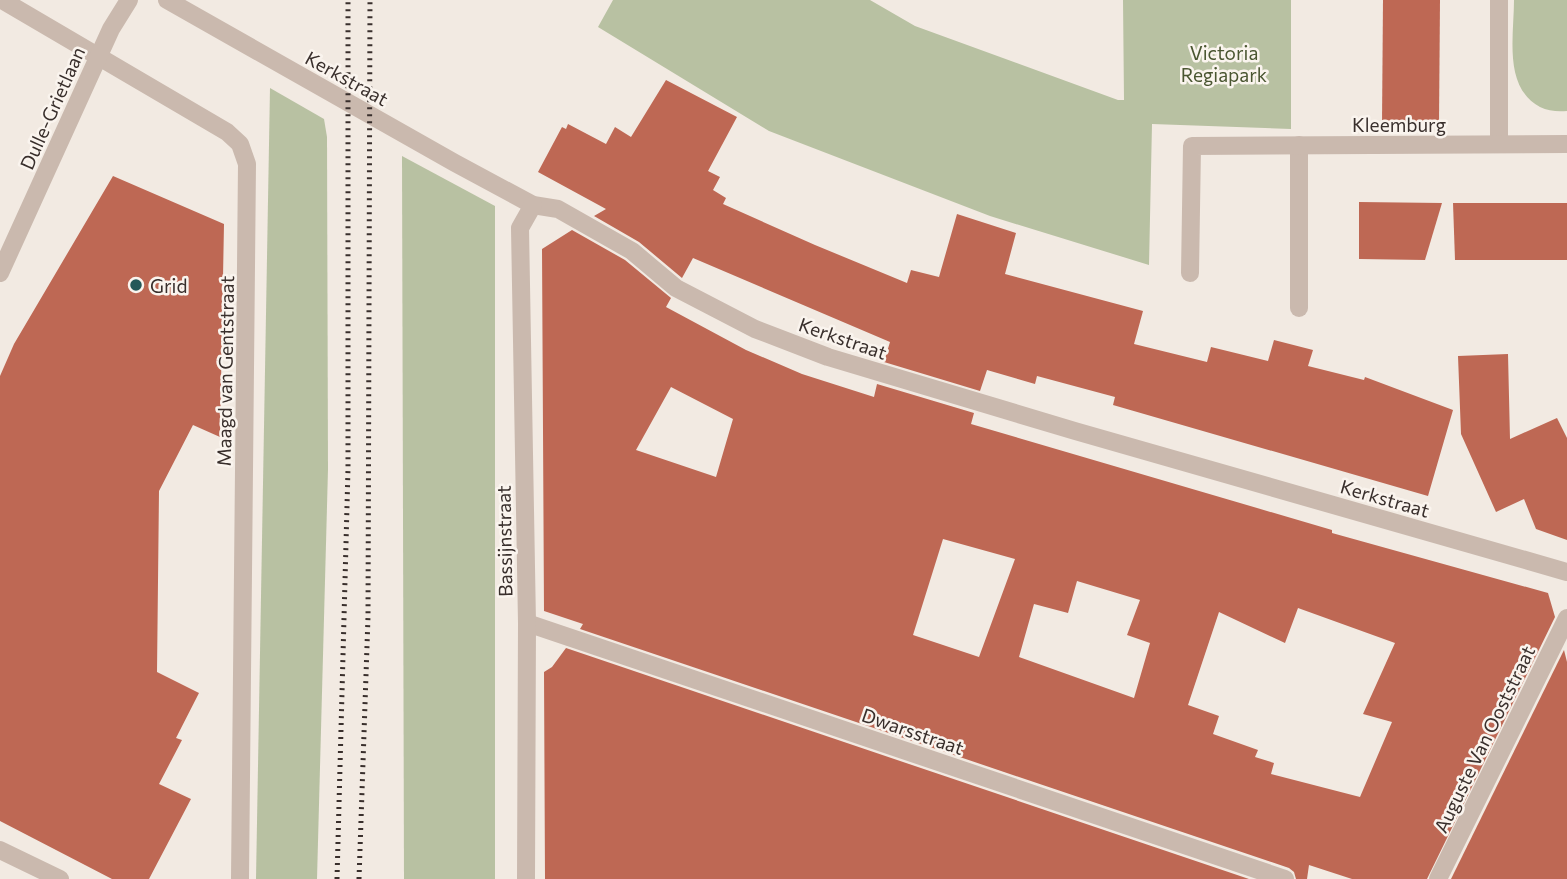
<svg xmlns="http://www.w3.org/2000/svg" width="1567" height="879" viewBox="0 0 1567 879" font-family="Commissioner,sans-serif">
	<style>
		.green { fill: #b8c1a2 }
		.building { fill: #be6854; fill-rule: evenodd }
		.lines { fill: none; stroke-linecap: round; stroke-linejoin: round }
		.minor { stroke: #cab9ae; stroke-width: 18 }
		.rail { stroke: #392f2c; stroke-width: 5; stroke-dasharray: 2 5; stroke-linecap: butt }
		.poi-dot { fill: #245859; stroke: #faf4ee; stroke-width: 2.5 }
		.labels { text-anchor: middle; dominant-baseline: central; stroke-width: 5; stroke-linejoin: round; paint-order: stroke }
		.park-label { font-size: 19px; fill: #4a5631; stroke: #faf4ee }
		.street-label { font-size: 19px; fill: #392f2c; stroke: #faf4ee }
		.poi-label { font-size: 19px; fill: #392f2c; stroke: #faf4ee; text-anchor: start }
	</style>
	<rect width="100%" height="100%" fill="#f2eae2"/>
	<!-- green -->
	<g class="green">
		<polygon points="613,0 870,0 915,26 1118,100 1124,100 1123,0 1291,0 1291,129 1152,124 1149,265 990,216 769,131 598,27"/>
		<path d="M1514,0H1567V111C1558,112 1548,111 1540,107C1503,87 1514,36 1514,0Z"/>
		<polygon points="270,88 324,119 327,137 328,469 317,879 256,879"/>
		<polygon points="402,156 495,206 495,879 404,879"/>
	</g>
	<!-- building -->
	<g class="building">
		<polygon points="1383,0 1440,0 1439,123 1382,123"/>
		<polygon points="666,80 737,117 708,171 720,177 713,190 726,198 723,204 815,245 907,283 911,270 939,277 957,214 1016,233 1005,274 1143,311 1134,344 1207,362 1211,347 1268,361 1274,340 1313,350 1308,366 1364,380 1365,377 1453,410 1428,496 1113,405 1115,397 1037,376 1035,384 987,370 980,391 884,362 890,342 693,258 682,278 639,242 594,216 606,209 538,172 562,127 566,129 568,124 606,144 615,127 631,137"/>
		<polygon points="113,176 224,224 220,437 193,425 159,491 157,672 199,693 176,738 182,740 159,784 191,799 149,879 112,879 0,821 0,376 14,344"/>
		<polygon points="1359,202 1442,203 1425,260 1359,259"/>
		<polygon points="1453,203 1567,203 1567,260 1455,260"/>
		<path d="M572,230L625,260L671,298L666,307L746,350L802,374L874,397L877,384L974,413L971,424L1332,530V533L1548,593L1555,617L1427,879H1352L1309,865L1307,879H1296L1294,872L1289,868L580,629L583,624L544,611L542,249ZM671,387L733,419L716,477L636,450ZM943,539L1015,559L979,657L913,635ZM1077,581L1140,600L1127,635L1150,643L1134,698L1019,657L1034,604L1068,613ZM1298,608L1395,643L1363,714L1392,722L1360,797L1271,774L1274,763L1255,757L1258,750L1213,734L1219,716L1188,705L1219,612L1285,643Z"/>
		<polygon points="1508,354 1510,439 1557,418 1567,438 1567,540 1536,529 1524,499 1496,512 1461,434 1458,356"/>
		<polygon points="566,648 1249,879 545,879 544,672 552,667"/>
		<polygon points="1564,650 1567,662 1567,879 1451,879"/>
	</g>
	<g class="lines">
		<!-- minor -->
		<g class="minor">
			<polyline points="2,0 227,132 240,144 247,164 240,879"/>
			<polyline points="167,0 455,163 533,205 558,209 632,251 676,288 755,329 828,357 1075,431 1567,572"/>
			<polyline points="1499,0 1499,144"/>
			<polyline points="1299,145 1299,308"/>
			<polyline points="0,273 111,29 129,0"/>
			<polyline points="1190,273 1192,146 1567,144"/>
			<polyline points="527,623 1285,879"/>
			<polyline points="0,850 60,879"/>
			<polyline points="526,879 527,623 520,228 533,205"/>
			<polyline points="1438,879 1567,618"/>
		</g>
		<!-- rail -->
		<g class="rail">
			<polyline points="337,879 348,469 348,0"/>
			<polyline points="359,879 368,617 370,0"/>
		</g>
	</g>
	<!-- markers -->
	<circle class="poi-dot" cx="136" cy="285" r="7"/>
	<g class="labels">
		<!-- park labels -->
		<g class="park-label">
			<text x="1224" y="52">Victoria<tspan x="1224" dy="22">Regiapark</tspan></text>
		</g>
		<!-- street labels -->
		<g class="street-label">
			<text transform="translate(347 78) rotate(29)">Kerkstraat</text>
			<text transform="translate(52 108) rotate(-66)">Dulle-Grietlaan</text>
			<text x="1399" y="124">Kleemburg</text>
			<text transform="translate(843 338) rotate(19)">Kerkstraat</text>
			<text transform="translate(225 371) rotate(-89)">Maagd van Gentstraat</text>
			<text transform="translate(1385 498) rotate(16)">Kerkstraat</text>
			<text transform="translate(504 541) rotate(-91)">Bassijnstraat</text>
			<text transform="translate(913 731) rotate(19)">Dwarsstraat</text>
			<text transform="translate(1484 739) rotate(-64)">Auguste Van Ooststraat</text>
		</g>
		<!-- poi labels -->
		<g class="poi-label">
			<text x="150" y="285">Grid</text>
		</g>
	</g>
</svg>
